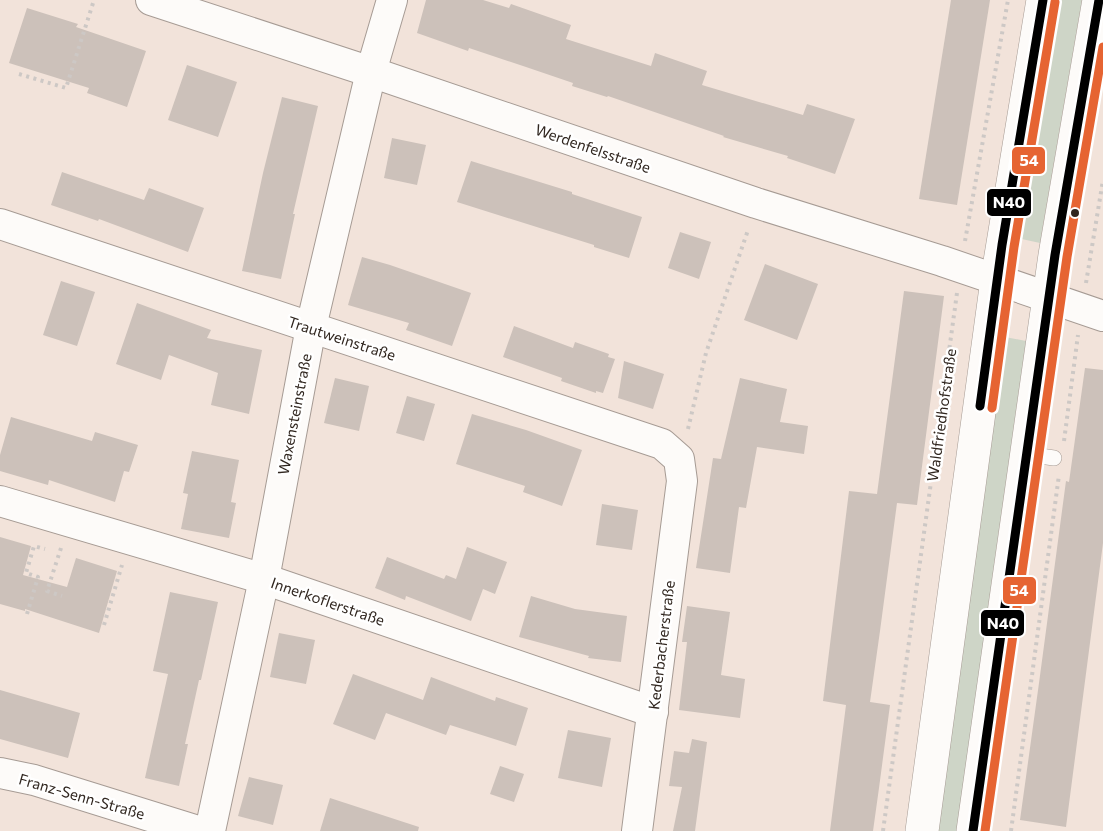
<svg xmlns="http://www.w3.org/2000/svg" width="1103" height="831" viewBox="0 0 1103 831" font-family="Commissioner,sans-serif">
	<style>
		.green { fill: #ced5c7 }
		.building { fill: #ccc1ba }
		.lines { fill: none; stroke-linecap: round; stroke-linejoin: round }
		.lane-casing { stroke: #a69b94; stroke-width: 16 }
		.street-casing { stroke: #a69b94; stroke-width: 32 }
		.secondary-casing { stroke: #a69b94; stroke-width: 34 }
		.path { stroke: #cdc8c5; stroke-width: 4; stroke-dasharray: 3 4.5; stroke-linecap: butt }
		.lane { stroke: #fdfbf9; stroke-width: 15 }
		.street { stroke: #fdfbf9; stroke-width: 30 }
		.secondary { stroke: #fdfbf9; stroke-width: 33 }
		.bus-1-casing { stroke: #fff; stroke-width: 14 }
		.bus-2-casing { stroke: #fff; stroke-width: 14 }
		.bus-1 { stroke: #000; stroke-width: 9 }
		.bus-2 { stroke: #e66432; stroke-width: 9 }
		.bus-dot { fill: #30261f; stroke: #fff; stroke-width: 2 }
		.labels { text-anchor: middle; dominant-baseline: central; stroke-width: 5; stroke-linejoin: round; paint-order: stroke }
		.street-label { font-size: 15px; fill: #30261f; stroke: #fff }
		.line-badge { stroke: #fff; stroke-width: 2 }
		.badge-label { font-size: 16px; text-anchor: middle; font-weight: bold; fill: #fff }
	</style>
	<rect width="100%" height="100%" fill="#f2e3da"/>
	<!-- green -->
	<g class="green">
		<polygon points="1054,0 1082,0 1040,243 1013,237"/>
		<polygon points="1000,336 1026,341 985,629 959,831 933,831"/>
	</g>
	<!-- building -->
	<g class="building">
		<polygon points="426,0 483,0 509,8 511,4 571,25 566,39 651,66 655,53 707,71 702,85 803,115 807,104 855,119 835,174 787,158 788,156 723,137 724,136 608,96 607,97 572,86 573,83 526,67 469,48 468,51 417,33"/>
		<polygon points="951,0 990,0 957,205 919,199"/>
		<polygon points="27,8 78,24 76,27 146,51 127,107 87,93 89,88 9,63"/>
		<polygon points="187,65 237,82 218,137 168,120"/>
		<polygon points="282,97 318,106 293,214 295,214 281,279 242,271 263,173"/>
		<polygon points="392,138 426,145 417,185 384,178"/>
		<polygon points="471,161 572,192 572,194 642,217 629,258 594,247 594,245 457,202"/>
		<polygon points="62,172 144,200 149,188 204,208 188,252 99,219 98,221 51,205"/>
		<polygon points="680,232 711,242 699,279 668,268"/>
		<polygon points="362,257 390,265 471,293 452,346 406,330 409,323 348,305"/>
		<polygon points="765,264 818,284 797,340 744,320"/>
		<polygon points="61,281 95,292 77,346 43,335"/>
		<polygon points="904,291 944,296 917,505 897,503 880,631 870,702 890,705 879,788 873,831 830,831 846,705 823,701 849,491 877,494"/>
		<polygon points="137,303 211,330 207,338 262,350 249,414 211,405 218,373 169,355 161,380 116,364"/>
		<polygon points="514,326 573,348 575,342 609,354 608,357 615,359 603,393 596,391 596,393 561,381 562,378 503,357"/>
		<polygon points="624,361 664,374 653,409 618,398"/>
		<polygon points="1085,368 1103,370 1103,543 1066,827 1020,820 1039,683 1066,481 1069,482"/>
		<polygon points="335,378 369,386 359,431 324,423"/>
		<polygon points="740,378 787,389 780,422 808,426 804,454 757,447 746,508 739,507 730,573 696,568 713,458 721,459"/>
		<polygon points="407,396 435,404 424,441 396,433"/>
		<polygon points="472,414 526,430 582,450 562,506 523,492 525,486 456,464"/>
		<polygon points="11,417 92,441 95,432 138,445 129,472 124,471 115,502 49,480 48,485 0,471 0,455"/>
		<polygon points="192,451 239,460 231,502 236,503 229,538 181,529 188,494 183,493"/>
		<polygon points="602,504 638,510 632,550 596,545"/>
		<polygon points="0,537 31,546 23,575 67,587 76,558 117,571 99,633 25,609 25,611 0,604"/>
		<polygon points="467,547 507,562 495,594 483,589 471,621 406,596 405,600 375,588 387,557 444,579 446,575 456,579"/>
		<polygon points="170,592 218,602 201,680 199,680 185,744 188,744 179,786 145,778 168,674 153,671"/>
		<polygon points="531,596 575,609 627,616 621,662 588,658 589,656 519,637"/>
		<polygon points="687,606 730,612 721,675 745,679 740,718 679,710 687,642 682,642"/>
		<polygon points="279,633 315,640 306,684 270,677"/>
		<polygon points="353,674 423,700 431,677 495,701 496,697 528,708 516,746 450,725 446,735 386,713 375,740 333,724"/>
		<polygon points="0,690 80,713 68,758 0,739"/>
		<polygon points="568,730 611,738 602,787 558,778"/>
		<polygon points="692,739 707,742 695,831 673,831 682,787 669,786 674,751 689,753"/>
		<polygon points="500,766 524,774 514,802 490,794"/>
		<polygon points="249,777 283,785 273,825 238,816"/>
		<polygon points="330,798 419,827 418,831 320,831"/>
	</g>
	<g class="lines">
		<!-- lane casing -->
		<g class="lane-casing">
			<polyline id="lane" points="1026,454 1054,458"/>
		</g>
		<!-- street casing -->
		<g class="street-casing">
			<g id="street">
				<polyline points="151,0 371,72 756,203 942,261 1103,316"/>
				<polyline points="0,224 662,444 679,459 682,481 637,831"/>
				<polyline points="0,501 264,579 653,712"/>
				<polyline points="0,773 34,780 198,831"/>
				<polyline points="210,831 264,579 311,327 371,72 392,0"/>
			</g>
		</g>
		<!-- secondary casing -->
		<g class="secondary-casing">
			<g id="secondary">
				<polyline points="922,831 997,280 1043,0"/>
				<polyline points="973,831 1055,255 1099,0"/>
			</g>
		</g>
		<!-- path -->
		<g class="path">
			<polyline points="19,74 66,88 94,0"/>
			<polyline points="965,241 1008,0"/>
			<polyline points="1086,283 1103,180"/>
			<polyline points="688,429 706,353 748,230"/>
			<polyline points="1064,441 1078,335"/>
			<polyline points="61,548 47,591 62,596"/>
			<polyline points="27,614 38,577 26,573 34,546 45,549"/>
			<polyline points="104,625 122,565"/>
			<polyline points="883,831 957,293"/>
			<polyline points="1011,831 1059,475"/>
		</g>
		<!-- lane -->
		<use href="#lane" class="lane"/>
		<!-- street -->
		<use href="#street" class="street"/>
		<!-- secondary -->
		<use href="#secondary" class="secondary"/>
		<!-- bus-1 casing -->
		<g class="bus-1-casing">
			<g id="bus-1">
				<polyline points="980,406 1002,245 1043,0"/>
				<polyline points="973,831 1055,255 1099,0"/>
			</g>
		</g>
		<!-- bus-2 casing -->
		<g class="bus-2-casing">
			<g id="bus-2">
				<polyline points="992,408 1014,247 1055,2"/>
				<polyline points="985,831 1067,257 1103,47"/>
			</g>
		</g>
		<!-- bus-1 -->
		<use href="#bus-1" class="bus-1"/>
		<!-- bus-2 -->
		<use href="#bus-2" class="bus-2"/>
	</g>
	<!-- markers -->
	<circle class="bus-dot" cx="1075" cy="213" r="5"/>
	<g class="labels">
		<!-- street labels -->
		<g class="street-label">
			<text transform="translate(593 148) rotate(19)">Werdenfelsstraße</text>
			<text transform="translate(342 338) rotate(18)">Trautweinstraße</text>
			<text transform="translate(294 414) rotate(-79)">Waxensteinstraße</text>
			<text transform="translate(941 415) rotate(-82)">Waldfriedhofstraße</text>
			<text transform="translate(328 601) rotate(19)">Innerkoflerstraße</text>
			<text transform="translate(661 645) rotate(-83)">Kederbacherstraße</text>
			<text transform="translate(82 796) rotate(16)">Franz-Senn-Straße</text>
		</g>
	</g>
	<g class="line-badge">
		<rect x="1011" y="146" width="35" height="29" rx="6" fill="#e66432"/>
		<rect x="986" y="188" width="46" height="29" rx="6" fill="#000"/>
		<rect x="1002" y="576" width="35" height="29" rx="6" fill="#e66432"/>
		<rect x="980" y="609" width="45" height="28" rx="6" fill="#000"/>
	</g>
	<g class="badge-label">
		<text x="1029" y="166">54</text>
		<text x="1009" y="208">N40</text>
		<text x="1019" y="596">54</text>
		<text x="1003" y="629">N40</text>
	</g>
</svg>
